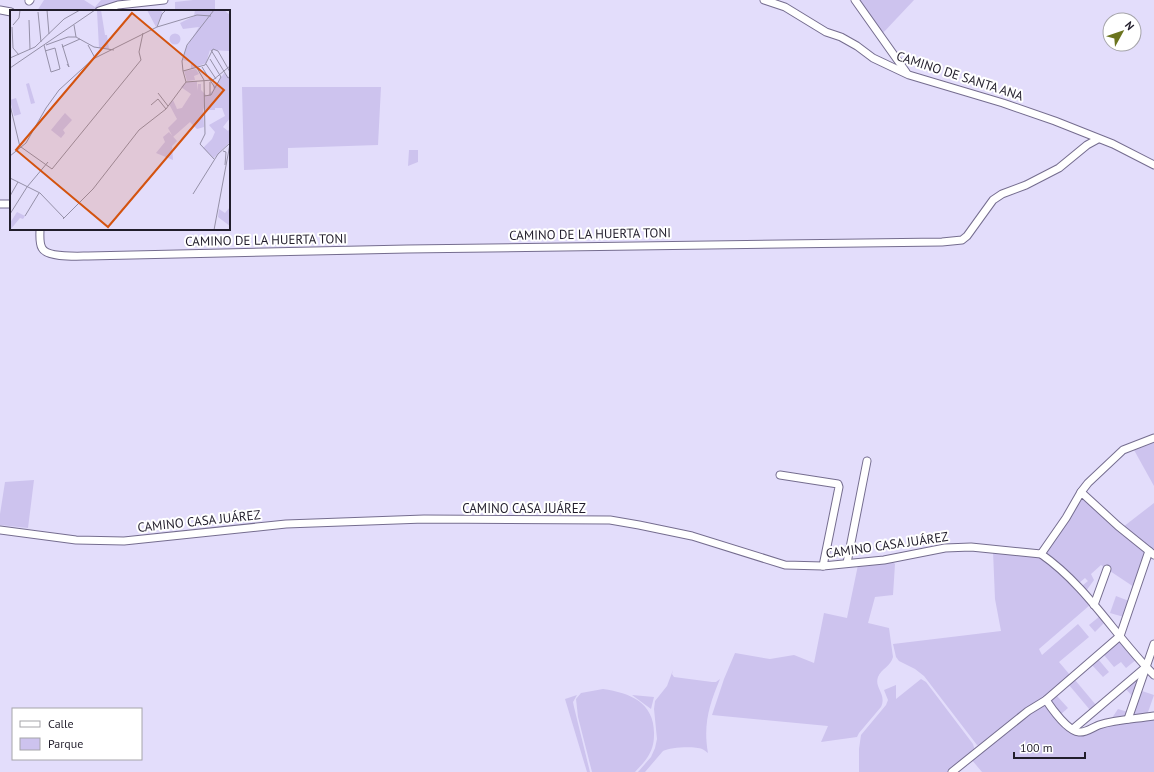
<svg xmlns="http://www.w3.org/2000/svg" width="1154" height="772" viewBox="0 0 1154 772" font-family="'PT Sans',sans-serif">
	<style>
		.green { fill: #cdc3ee }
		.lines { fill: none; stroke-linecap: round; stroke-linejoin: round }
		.minor-casing { stroke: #756d8f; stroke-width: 9 }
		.minor { stroke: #fff; stroke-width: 7 }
		.labels { text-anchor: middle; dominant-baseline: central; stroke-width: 4; stroke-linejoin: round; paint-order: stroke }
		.street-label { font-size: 13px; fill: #211d2b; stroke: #fff }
		.inset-road { fill: none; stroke: #9590a8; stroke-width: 1 }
		.view { fill: #d4530f; fill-opacity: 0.15; stroke: #d4530f; stroke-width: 2 }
		.inset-edge { fill: none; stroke: #211d2b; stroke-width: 2 }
	</style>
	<rect width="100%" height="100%" fill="#e3ddfb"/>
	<!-- green -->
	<g class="green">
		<polygon points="44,0 84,0 95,7 101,0 141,0 97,11 37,11"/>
		<polygon points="193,0 215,0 215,11 175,11 175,2"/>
		<polygon points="858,0 914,0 881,35"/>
		<polygon points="242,87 381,87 378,145 288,148 288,168 244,170"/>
		<polygon points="409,150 418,150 418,162 408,166"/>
		<polygon points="1154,441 1154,486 1134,450"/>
		<polygon points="34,480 28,528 0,525 0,514 5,482"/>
		<polygon points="1083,497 1146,552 1134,587 1101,565 1091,574 1094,580 1086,591 1082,586 1088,581 1085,578 1079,583 1070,573 1047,553 1047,550 1080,499"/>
		<polygon points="1154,503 1154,551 1123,527"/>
		<polygon points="993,551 1039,556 1062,571 1090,605 1039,649 1042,655 1078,624 1089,637 1059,662 1070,675 1048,696 980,747 977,745 924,676 915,669 899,661 896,657 893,644 1001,631 995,599"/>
		<path d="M892,561L895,564L893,595L875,597L868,623L889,628L893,657C891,666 881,669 878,677C874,688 887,694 881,707L859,733L857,737L821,742L828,726L712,715L724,679L735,653L770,659L794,655L814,663L824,613L847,618L858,565Z"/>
		<polygon points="1116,596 1129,601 1124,617 1110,613"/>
		<polygon points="1100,616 1105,622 1095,632 1089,625"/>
		<polygon points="1120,640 1137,659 1126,668 1121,662 1114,667 1104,655"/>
		<polygon points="1098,659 1109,672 1103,677 1092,665"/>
		<path d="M673,670L672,674L674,677L712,682H716L720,679C709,705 703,725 708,753C706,752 705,750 702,749C695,746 670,747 663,751L645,772H638L651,757L655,748L657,739L654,709L655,701L667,686Z"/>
		<polygon points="921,679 926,682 973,744 975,751 950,772 859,772 859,749 861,735 886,705 888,700 884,690 896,685 896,699"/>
		<polygon points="1136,679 1138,681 1133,697 1125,688"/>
		<polygon points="1075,680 1096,705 1090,710 1069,685"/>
		<path d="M603,689C631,693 655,703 654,735C654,743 652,751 647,758C644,763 639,767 635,772H592L578,717L576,699L581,693Z"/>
		<polygon points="1142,691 1154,695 1147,715 1133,715"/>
		<polygon points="577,695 573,702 574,707 590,772 587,772 565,699"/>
		<polygon points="632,695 654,697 651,709"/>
		<polygon points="1057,696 1068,708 1061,714 1050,702"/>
		<polygon points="1040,705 1048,705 1070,730 1154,719 1154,772 982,772 971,759"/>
		<polygon points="1118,709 1128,712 1126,718 1110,721"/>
	</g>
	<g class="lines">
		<!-- minor casing -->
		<g class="minor-casing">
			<g id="minor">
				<polyline points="764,0 785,7 826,32 841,37 857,46 873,58 909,75 1003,103 1055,121 1113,144 1154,165"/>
				<polyline points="855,0 906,72"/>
				<polyline points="29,1 30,0"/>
				<polyline points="0,10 11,12"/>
				<polyline points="99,11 118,5 164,0"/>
				<polyline points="0,204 11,204"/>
				<path d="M40,229C40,235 39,243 42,248C47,258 78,256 88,256L407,249L942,242L962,240L967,236L993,200L1002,194L1026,185L1059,168L1087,145L1098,139"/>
				<polyline points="780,475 838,484 839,487 823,566"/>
				<polyline points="1081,492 1088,483 1123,450 1154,438"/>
				<polyline points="0,530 76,540 124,541 286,524 424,519 610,520 639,525 692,536 785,565 823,566 884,560 945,548 971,547 1041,554 1066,518 1081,492 1118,526 1154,555"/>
				<path d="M1041,554C1087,586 1115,636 1154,675"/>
				<polyline points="847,563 867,461"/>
				<polyline points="1094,605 1107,569"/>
				<path d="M1046,700C1052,709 1068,731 1079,732C1086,733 1093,727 1099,725C1117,719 1136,719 1154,716"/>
				<polyline points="1128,719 1154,644"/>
				<polyline points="1073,729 1146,667"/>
				<polyline points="952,772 1028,711 1046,700 1120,636 1149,551"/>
			</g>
		</g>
		<!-- minor -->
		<use href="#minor" class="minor"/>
	</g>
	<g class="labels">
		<!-- street labels -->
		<g class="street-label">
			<text transform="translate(960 76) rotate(18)">CAMINO DE SANTA ANA</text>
			<text transform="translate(590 234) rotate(-1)">CAMINO DE LA HUERTA TONI</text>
			<text transform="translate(266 240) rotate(-1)">CAMINO DE LA HUERTA TONI</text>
			<text x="524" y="508">CAMINO CASA JUÁREZ</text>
			<text transform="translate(199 521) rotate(-6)">CAMINO CASA JUÁREZ</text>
			<text transform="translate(887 545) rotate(-8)">CAMINO CASA JUÁREZ</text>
		</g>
	</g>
	<!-- overview -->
	<g transform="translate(10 10)">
		<rect width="220" height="220" fill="#e3ddfb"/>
		<path d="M91,0L95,25H97L99,39L89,38L87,1ZM137,0H150L153,3L146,17ZM185,0H214L220,5V41L200,40L196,53L181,59V52L173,50L176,38L189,17L173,19L170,13L184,6ZM159.5 29a5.5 5.5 0 1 1 11 0a5.5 5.5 0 1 1-11 0ZM186,59L189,64L184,66L185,70L177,71L174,61ZM214,63L220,68V108L213,117L218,121L220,118V132L204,148L193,138L202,129L205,122L199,115L215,106L212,98H205V100H194L193,98L194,117L187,119L180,112L163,127L158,118L167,109L159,94L163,90L167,99L172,98L181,84L171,77L176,72L187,71V81L188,74H191V80L197,86L203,80V73L206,75ZM19,73L25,93L21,94L16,74ZM6,88L11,104L4,106L0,90ZM55,103L62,110L53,120L55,123L51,128L41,120ZM159,122L167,131L162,136L163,150L146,143L155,132L153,127ZM220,197V216L208,207L209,199L215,203ZM7,202L15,206L13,209L10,208L0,220V213Z" fill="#cdc3ee"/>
		<path class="inset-road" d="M37,0L39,24M28,2L31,32M19,10L20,39M3,15L9,8L10,0M64,15L66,27L84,37L104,40M2,17L3,38L9,45M147,17L152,4L156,0M52,34L59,57L57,54M34,35L41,62L50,59L45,38L35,41M36,35L58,27H66M78,35L85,48M52,37L70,29M201,40L218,68L220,67M0,48L25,37L54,9L70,0M196,54L206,69M192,57L205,78M0,58L85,0M187,58L194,70L195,124L190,134L204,149M173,61L172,51L177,35L204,0M176,72L203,70L220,56M200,72V85M148,83L158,96M194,86L201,85L211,67L200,49M0,95L10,137M141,95L148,89L156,99M11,137L42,159L131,50L129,42L133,23M213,141L216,142L215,155M0,146L16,133L36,98L49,80L83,49L147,17L187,5L201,6M0,168L30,183L54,208M17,177L38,152M183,184L208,144L219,134M0,186L8,172M0,204L17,177M15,206L29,183M53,209L83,179L129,120L156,99L176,72L173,61L195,55L203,39L208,41L220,62M204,220L220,134"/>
		<path class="view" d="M122,3L214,80L98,217L6,140Z"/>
		<rect width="220" height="220" class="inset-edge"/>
	</g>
	<!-- legend -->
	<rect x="12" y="708" width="130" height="52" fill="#ffffff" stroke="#a6a5aa"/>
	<rect x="20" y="721" width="20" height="6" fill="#ffffff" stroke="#a6a5aa"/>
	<text x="48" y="728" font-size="12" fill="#211d2b">Calle</text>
	<rect x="20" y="738" width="20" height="12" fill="#cdc3ee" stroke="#a6a5aa"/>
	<text x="48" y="748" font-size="12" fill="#211d2b">Parque</text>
	<!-- north arrow -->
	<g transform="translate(1122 32) rotate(50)"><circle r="19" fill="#ffffff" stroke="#a6a5aa"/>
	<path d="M0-3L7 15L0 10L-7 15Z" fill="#6b741e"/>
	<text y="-6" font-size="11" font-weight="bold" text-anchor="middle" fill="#211d2b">N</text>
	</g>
	<!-- scale -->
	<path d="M1014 752v6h71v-6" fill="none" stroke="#211d2b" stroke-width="2"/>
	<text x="1020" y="752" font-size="12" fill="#211d2b" stroke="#ffffff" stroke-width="3" paint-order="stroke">100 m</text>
</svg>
